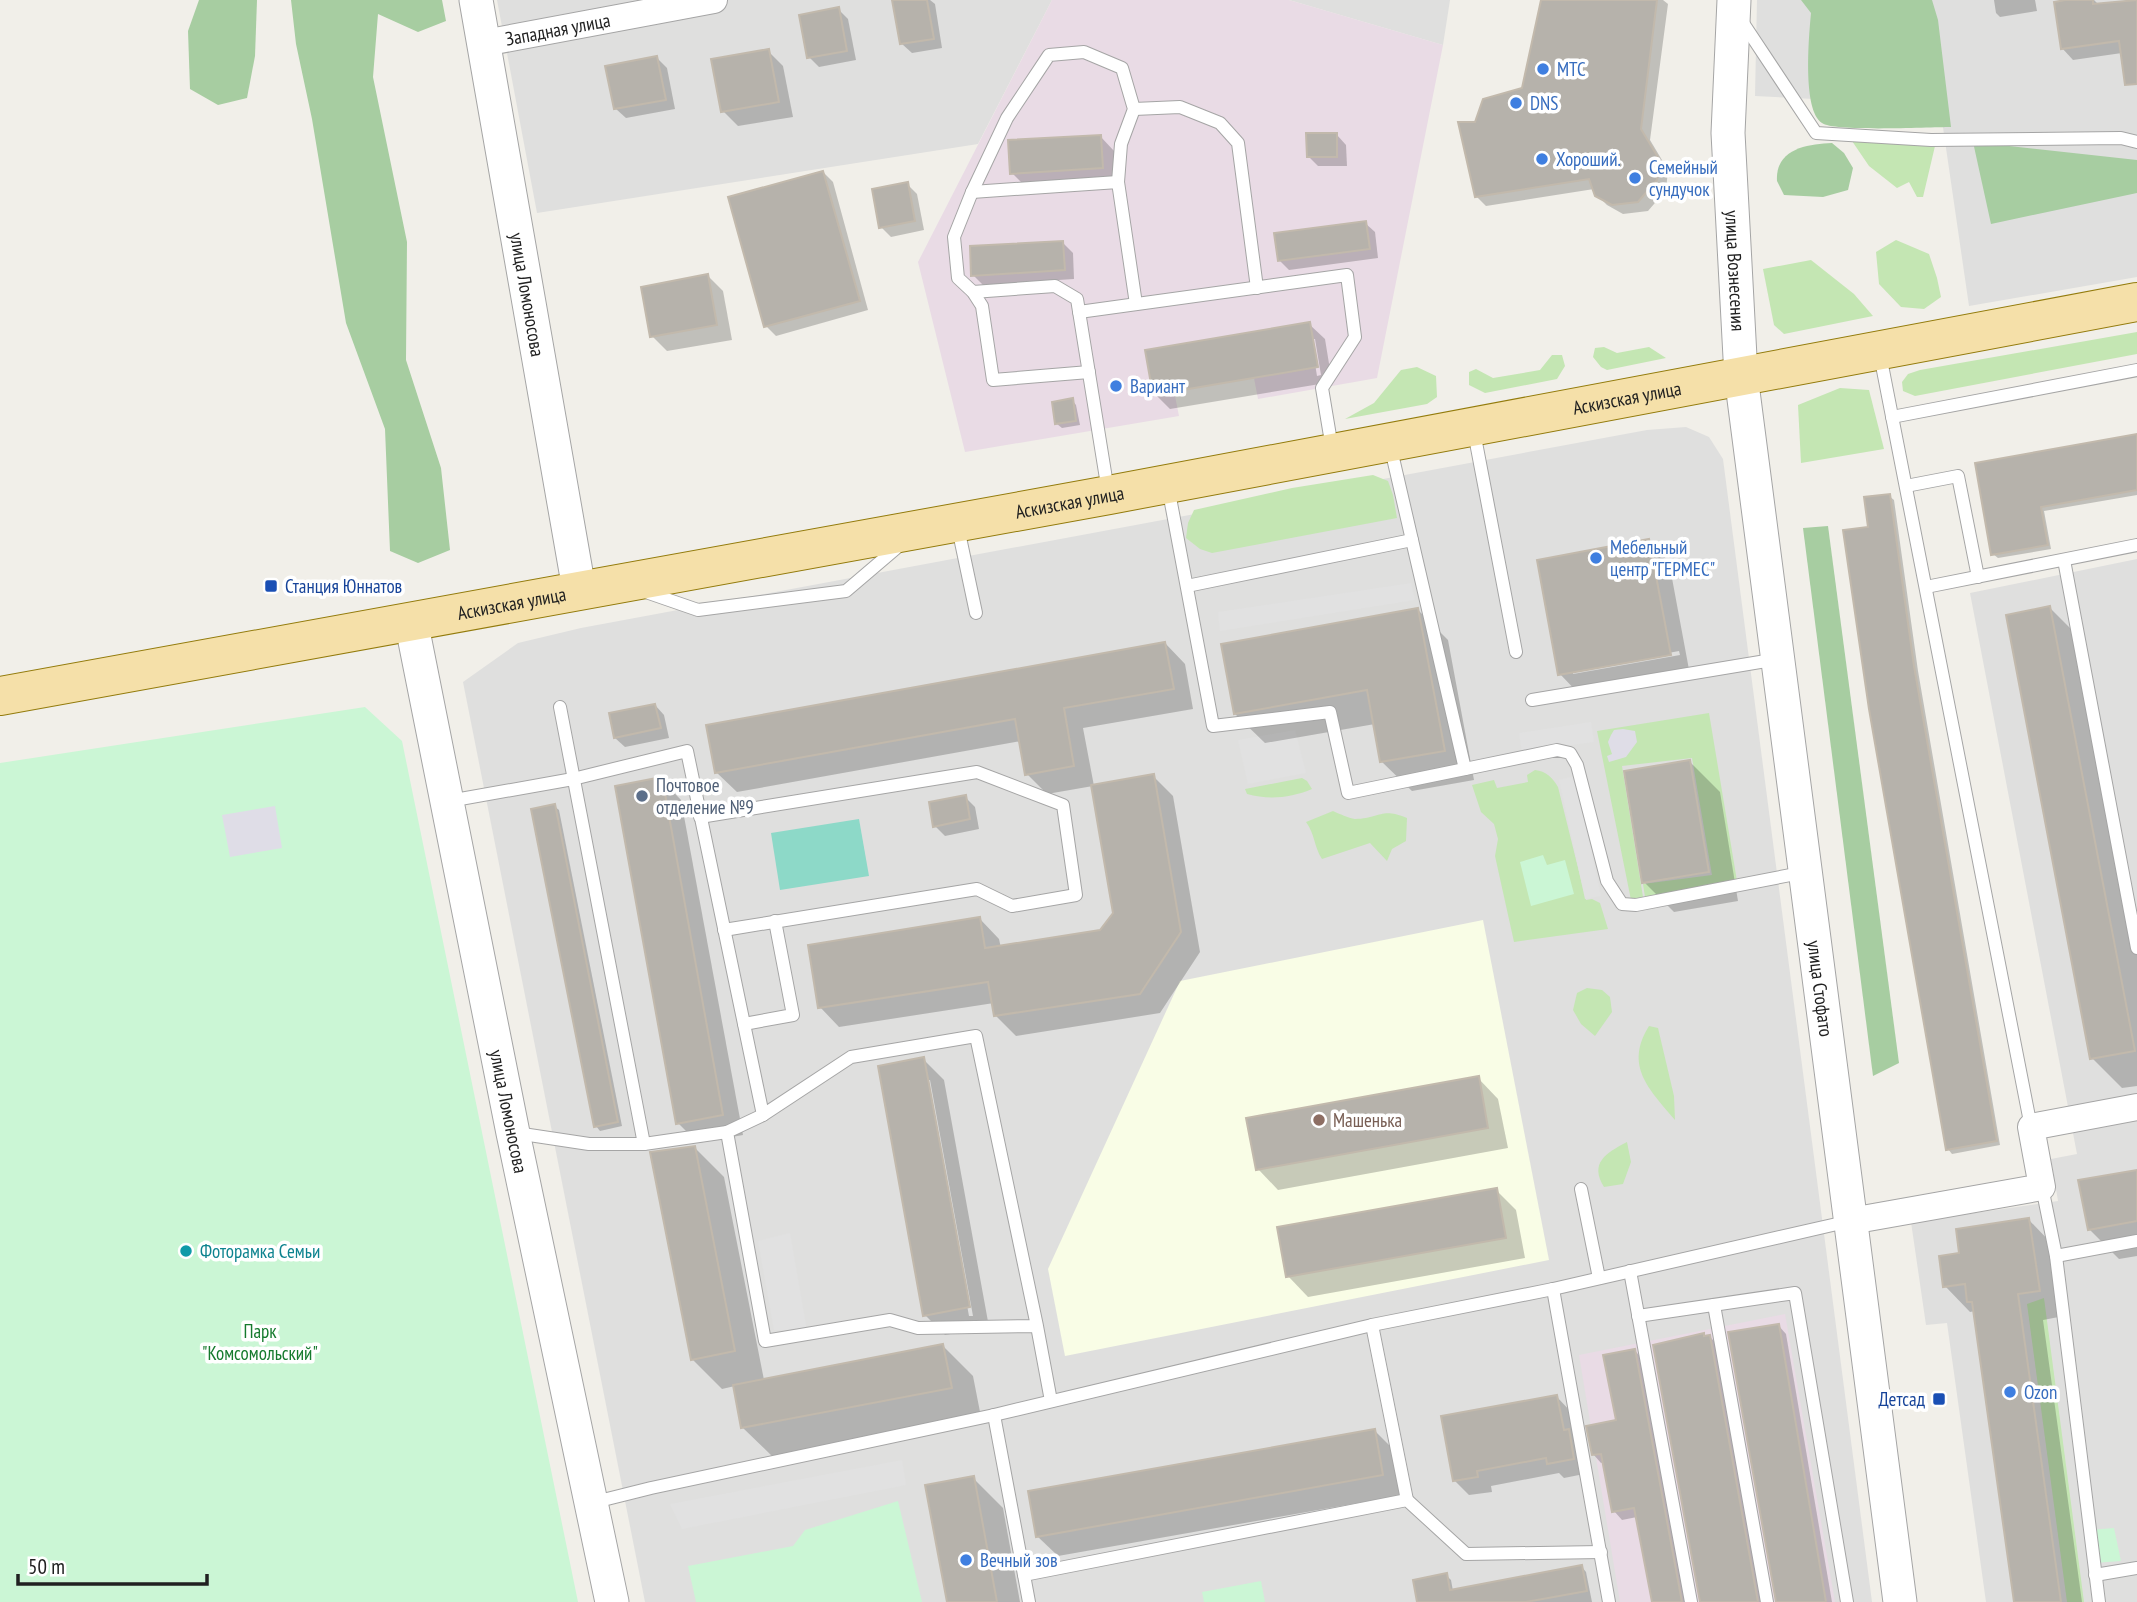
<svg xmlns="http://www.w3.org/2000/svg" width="2137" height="1602" viewBox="0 0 2137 1602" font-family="'PT Sans Narrow',sans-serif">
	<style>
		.residential { fill: #dfdfde }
		.industrial { fill: #e9dbe5 }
		.education { fill: #f9fde6 }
		.grass { fill: #c4e6b3 }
		.forest { fill: #a7cda1 }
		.park { fill: #cbf6d5 }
		.pitch { fill: #8dd9c8 }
		.parking { fill: #e1e1e1 }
		.plaza { fill: #dfdde7 }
		.shadow { fill: #0003; fill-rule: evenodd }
		.building { fill: #b6b2ab; stroke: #c2b9ac; stroke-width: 2 }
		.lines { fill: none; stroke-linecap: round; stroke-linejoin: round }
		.service-casing { stroke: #a5a5a5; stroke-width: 14 }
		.minor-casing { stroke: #a5a5a5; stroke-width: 28 }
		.tertiary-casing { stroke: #a5a5a5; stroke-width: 35 }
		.primary-casing { stroke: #937b0c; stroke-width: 40 }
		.service { stroke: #fff; stroke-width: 12 }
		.minor { stroke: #fff; stroke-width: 26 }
		.tertiary { stroke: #fff; stroke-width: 33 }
		.primary { stroke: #f5e0a9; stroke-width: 38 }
		.shop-dot { fill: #3f7fe0; stroke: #fff; stroke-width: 2.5 }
		.transit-dot { fill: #1a4fb4; stroke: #fff; stroke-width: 2.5 }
		.service-dot { fill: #5c6f8a; stroke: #fff; stroke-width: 2.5 }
		.education-dot { fill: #8d6e63; stroke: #fff; stroke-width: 2.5 }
		.culture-dot { fill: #0f9aa8; stroke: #fff; stroke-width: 2.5 }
		.labels { text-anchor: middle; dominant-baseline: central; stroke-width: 7; stroke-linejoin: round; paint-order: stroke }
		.street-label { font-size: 19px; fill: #212121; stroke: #fff }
		.shop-label { font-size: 19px; fill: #366cbe; stroke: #fff; text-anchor: start }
		.transit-label { font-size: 19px; fill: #164399; stroke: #fff; text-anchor: start }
		.service-label { font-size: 19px; fill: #4e5e75; stroke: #fff; text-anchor: start }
		.education-label { font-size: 19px; fill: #785e54; stroke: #fff; text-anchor: start }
		.culture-label { font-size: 19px; fill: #0d838f; stroke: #fff; text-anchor: start }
		.park-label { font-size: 19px; fill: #157a2d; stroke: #fff }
	</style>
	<rect width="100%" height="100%" fill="#f1efe9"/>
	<!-- residential -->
	<g class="residential">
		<polygon points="497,0 1052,0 978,144 537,213"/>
		<polygon points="1289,0 1450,0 1443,45"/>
		<polygon points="1757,0 2137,0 2137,277 1969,306 1938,93 1856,101 1755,96"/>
		<polygon points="1686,427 1709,437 1723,459 1872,1602 645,1602 463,682 518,643 581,628 1647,430"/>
		<polygon points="2137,559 2137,1602 1986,1602 1947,1323 1926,1325 1911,1222 2058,1201 2051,1159 2077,1154 1970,593"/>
	</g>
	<!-- industrial -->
	<g class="industrial">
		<polygon points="1052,0 1289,0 1443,45 1377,378 1258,399 1254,378 1174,391 1179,416 965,452 918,262"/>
		<polygon points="1785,1314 1835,1602 1620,1602 1579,1355"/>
	</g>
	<!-- education -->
	<polygon class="education" points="1483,920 1549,1260 1065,1356 1048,1269 1180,981"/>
	<!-- grass -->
	<g class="grass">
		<polygon points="1852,141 1935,146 1923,197 1917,197 1909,182 1897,188 1869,166"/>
		<polygon points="1896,240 1929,254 1937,278 1941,297 1924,309 1901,307 1879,284 1876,252"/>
		<polygon points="1811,260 1854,294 1873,316 1784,334 1774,325 1763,269"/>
		<polygon points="2137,332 2137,354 1915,396 1903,391 1902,382 1908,374 1920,370"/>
		<polygon points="1604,347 1617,353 1649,347 1666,358 1607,370 1601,367 1593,357 1595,348"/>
		<polygon points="1552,355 1562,355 1565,366 1557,379 1485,393 1469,385 1469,372 1476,369 1493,378 1540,370"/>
		<polygon points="1417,367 1436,376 1437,397 1427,404 1345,419 1374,403 1401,370"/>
		<polygon points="1840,388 1869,390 1884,449 1801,463 1798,405"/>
		<polygon points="1373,475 1388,481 1393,495 1397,518 1212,553 1200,549 1186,538 1188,523 1194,510 1292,488"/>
		<polygon points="1709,713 1737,881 1645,897 1643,884 1712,875 1692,758 1622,766 1643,897 1631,900 1597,731"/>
		<path d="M1535,770C1546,771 1553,778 1558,787L1586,900L1592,899L1600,903L1608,929L1514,942L1495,856L1498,839L1494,824L1481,812L1472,785L1494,780L1497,788L1528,782L1527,775Z"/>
		<path d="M1302,778L1307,781L1312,789C1291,798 1268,800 1247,794L1245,789Z"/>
		<path d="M1333,811C1340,814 1348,818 1355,819C1380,819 1380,807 1407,818L1406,841L1392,849L1387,861L1370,843L1322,859C1314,847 1315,834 1306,822Z"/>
		<polygon points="1587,988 1602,990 1610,997 1612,1012 1595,1036 1581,1024 1573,1010 1577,993"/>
		<path d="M1649,1026L1658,1028L1674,1096L1675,1120C1649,1089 1624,1066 1649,1026Z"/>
		<path d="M1627,1142L1631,1162L1623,1184L1604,1187C1589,1163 1606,1153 1627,1142Z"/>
		<polygon points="2044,1298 2084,1602 2067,1602 2027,1304"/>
	</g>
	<!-- forest -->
	<g class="forest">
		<polygon points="199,0 257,0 255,56 247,98 218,105 190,89 188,31"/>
		<polygon points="291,0 442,0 446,21 418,32 378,14 373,77 407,242 406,360 441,468 450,550 418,563 390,551 385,429 346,323 312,119 296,44"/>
		<path d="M1801,0H1932L1938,20L1951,127C1929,127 1834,132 1822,123C1802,110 1809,35 1811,13Z"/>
		<polygon points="1973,142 2137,160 2137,193 1991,224"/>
		<path d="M1832,143L1844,153L1853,168L1848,190L1823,197L1784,195L1777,181C1775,149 1807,144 1832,143Z"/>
		<polygon points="1828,526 1899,1063 1873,1076 1803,528"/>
	</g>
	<!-- park -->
	<g class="park">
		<polygon points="365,707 402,741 578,1602 0,1602 0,763"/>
		<polygon points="1543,855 1547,865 1565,860 1574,894 1531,906 1520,862"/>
		<polygon points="898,1501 922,1602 696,1602 688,1566 793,1546 805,1530"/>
		<polygon points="2114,1528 2121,1561 2094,1563 2090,1530"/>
		<polygon points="1261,1581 1265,1602 1204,1602 1202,1592"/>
	</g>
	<!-- pitch -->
	<polygon class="pitch" points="859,819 869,876 780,890 771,833"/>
	<!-- parking -->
	<g class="parking">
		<polygon points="1411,583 1415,600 1220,631 1218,612"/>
		<polygon points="1591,722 1594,742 1522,752 1519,733"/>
		<polygon points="1295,730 1306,773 1248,784 1238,740"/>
		<polygon points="1575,776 1601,896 1585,899 1559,780"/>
		<polygon points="790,1233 807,1331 774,1330 758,1241"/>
		<polygon points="902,1460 906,1485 682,1529 670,1504"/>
	</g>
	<!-- plaza -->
	<g class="plaza">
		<polygon points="1623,729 1635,731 1637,742 1626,757 1609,762 1607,756 1612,754 1608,742 1611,735 1614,730"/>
		<polygon points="275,806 282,848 230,857 222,815"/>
	</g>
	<!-- shadow -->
	<g class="shadow">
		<polygon points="894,0 930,0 935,4 942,48 912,53 902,44"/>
		<polygon points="1542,0 1663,0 1668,4 1650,140 1668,170 1666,190 1648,211 1623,214 1607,205 1597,195 1594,189 1486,206 1476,196 1476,123 1524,89"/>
		<polygon points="1994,0 2035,0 2037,11 2000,17 1996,13"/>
		<polygon points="2077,0 2094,0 2099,5 2137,0 2137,71 2122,53 2073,60 2062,48"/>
		<polygon points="838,9 848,19 856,60 819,67 809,57"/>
		<polygon points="768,51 783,66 793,117 738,126 723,111"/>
		<polygon points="657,58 667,68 675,109 626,118 616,109"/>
		<polygon points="1337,135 1346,145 1347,166 1318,166 1308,156"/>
		<polygon points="1100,136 1115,152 1117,182 1027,188 1012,173"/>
		<polygon points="823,172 833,182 868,310 776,336 766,326"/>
		<polygon points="907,184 917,194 924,230 891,237 881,227"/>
		<polygon points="1365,223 1375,232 1378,258 1289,270 1279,260"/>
		<polygon points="1063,243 1073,253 1074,279 983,285 973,275"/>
		<polygon points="708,276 723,291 732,340 667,351 652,336"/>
		<path d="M1309,324L1325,339L1332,382L1170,409L1155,394ZM1311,339H1315L1321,375L1317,376Z"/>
		<polygon points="1072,400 1076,405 1080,425 1062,428 1057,424"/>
		<polygon points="2137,436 2137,495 2044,511 2051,549 1998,558 1993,554 1977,465"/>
		<polygon points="1889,496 1894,500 1918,671 2000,1145 1952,1154 1948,1149 1870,528"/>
		<path d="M1649,541L1669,562L1690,675L1580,695L1560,674ZM1679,651L1680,655L1573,674V671Z"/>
		<polygon points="2050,608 2080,638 2137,940 2137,1086 2122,1088 2092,1058"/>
		<polygon points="1418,610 1448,640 1474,780 1412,791 1382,762 1375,724 1265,743 1235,714"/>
		<polygon points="1165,643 1185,664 1193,709 1083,728 1094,786 1153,776 1173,796 1200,952 1160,1013 1016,1036 996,1016 994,1003 839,1027 820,1007 980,919 999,939 1001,948 1101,932 1115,913 1093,786 1047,794 1027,774 1021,741 737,792 716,772"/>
		<polygon points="655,705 664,715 669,738 625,747 615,738"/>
		<polygon points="1690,762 1720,792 1738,901 1674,912 1644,882"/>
		<polygon points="661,779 681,800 743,1135 698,1143 678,1123"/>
		<polygon points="965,797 975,807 979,829 945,836 935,826"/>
		<polygon points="554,806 559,810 622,1126 600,1131 596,1126"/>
		<path d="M923,1059L944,1080L989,1327L945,1335L925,1315ZM926,1080H930L973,1316H969Z"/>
		<polygon points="1478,1078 1498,1099 1508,1148 1278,1190 1258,1169"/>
		<polygon points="694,1147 724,1177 764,1380 943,1346 973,1376 981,1417 773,1457 743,1428 735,1386 722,1389 692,1359"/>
		<polygon points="2137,1171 2137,1256 2119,1259 2089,1229"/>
		<polygon points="1496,1190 1516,1210 1525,1258 1308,1297 1288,1276"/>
		<polygon points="2029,1220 2054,1246 2064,1316 2043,1320 2082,1602 2016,1602 1975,1311 1970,1312 1945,1286 1961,1255"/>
		<polygon points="1778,1325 1786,1334 1832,1602 1777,1602"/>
		<polygon points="1703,1335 1706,1337 1710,1337 1718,1345 1764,1602 1701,1602"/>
		<polygon points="1635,1351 1643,1359 1688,1602 1654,1602 1637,1517 1622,1520 1614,1511 1604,1462 1601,1463 1593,1454 1618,1421"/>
		<polygon points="1557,1397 1572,1413 1589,1473 1564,1478 1559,1473 1491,1486 1492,1492 1469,1495 1454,1480"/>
		<polygon points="1375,1431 1395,1451 1403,1495 1058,1556 1037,1536"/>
		<polygon points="973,1478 1003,1508 1020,1602 949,1602"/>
		<polygon points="1582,1567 1586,1572 1592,1602 1419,1602 1446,1575 1451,1580 1453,1591"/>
	</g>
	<!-- building -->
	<g class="building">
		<polygon points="892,0 927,0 934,39 900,44"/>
		<polygon points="1541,0 1657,0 1641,129 1659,159 1657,180 1638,202 1612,205 1595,196 1589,179 1475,197 1458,122 1475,122 1483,99 1522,88"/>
		<polygon points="2065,0 2093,0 2093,4 2137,0 2137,84 2125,85 2119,41 2061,49 2054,2"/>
		<polygon points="839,7 847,51 807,58 799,15"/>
		<polygon points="769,49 779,102 721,112 711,59"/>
		<polygon points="657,56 666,100 614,109 605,66"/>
		<polygon points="1306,133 1337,133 1337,157 1307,157"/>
		<polygon points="1101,135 1103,168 1010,174 1008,140"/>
		<polygon points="823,171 860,301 764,327 728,197"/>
		<polygon points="908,182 915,221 879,228 872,189"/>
		<polygon points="1366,221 1370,249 1278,261 1274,233"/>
		<polygon points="1063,241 1065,270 971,276 970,246"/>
		<polygon points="708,274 717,325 650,337 641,287"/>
		<polygon points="1310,322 1318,367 1153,395 1145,350"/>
		<polygon points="1073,398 1076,421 1055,424 1052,402"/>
		<polygon points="2137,434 2137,490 2041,507 2048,545 1991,555 1975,463"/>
		<polygon points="1890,494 1914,666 1997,1141 1946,1150 1869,709 1843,530 1868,527 1864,497"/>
		<polygon points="1649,539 1671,655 1558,675 1537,560"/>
		<polygon points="2050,606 2135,1051 2090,1059 2006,615"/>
		<polygon points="1418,608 1445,751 1380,762 1367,690 1234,714 1221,644"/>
		<polygon points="1165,642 1174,689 1064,708 1074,766 1025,775 1015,719 715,773 706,725"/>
		<polygon points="655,704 661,728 614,738 609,713"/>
		<polygon points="1690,760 1709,872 1642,883 1624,771"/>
		<polygon points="1154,774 1181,932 1140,994 994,1016 988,982 818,1008 808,945 980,917 985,948 1100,930 1113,913 1091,785"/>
		<polygon points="662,777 723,1115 676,1124 615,786"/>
		<polygon points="966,795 970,819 933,827 929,802"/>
		<polygon points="555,804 618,1122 594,1127 531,809"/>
		<polygon points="924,1057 970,1307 923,1316 878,1066"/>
		<polygon points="1479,1076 1488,1128 1256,1170 1246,1118"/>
		<polygon points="695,1146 735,1351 691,1360 650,1152"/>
		<polygon points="2137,1170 2137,1221 2088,1230 2078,1180"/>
		<polygon points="1497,1188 1506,1238 1286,1277 1277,1227"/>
		<polygon points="2029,1218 2040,1291 2018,1294 2061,1602 2014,1602 1972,1302 1967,1302 1965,1284 1943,1287 1939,1256 1959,1253 1956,1229"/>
		<polygon points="1779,1324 1826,1602 1776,1602 1728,1332"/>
		<polygon points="1704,1333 1704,1336 1710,1335 1758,1602 1700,1602 1653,1345"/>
		<polygon points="943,1344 952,1388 741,1428 733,1385"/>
		<polygon points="1635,1349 1682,1602 1652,1602 1634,1508 1612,1512 1601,1454 1592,1455 1586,1426 1616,1420 1603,1355"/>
		<polygon points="1557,1395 1564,1430 1569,1429 1574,1459 1547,1464 1546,1458 1477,1471 1478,1477 1453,1481 1441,1416"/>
		<polygon points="1375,1429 1383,1475 1036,1537 1028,1491"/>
		<polygon points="974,1476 997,1602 947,1602 925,1485"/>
		<polygon points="1582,1565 1587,1591 1526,1602 1417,1602 1413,1580 1447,1573 1450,1590"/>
	</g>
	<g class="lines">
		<!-- service casing -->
		<g class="service-casing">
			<g id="service">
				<polyline points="1741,20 1816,133 1931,140 2121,138 2137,142"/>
				<polyline points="1134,109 1180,107 1220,123 1238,143 1257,288"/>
				<polyline points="972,192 1118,182 1136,304"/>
				<polyline points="973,292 1055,286 1077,299 1108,491"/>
				<polyline points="1079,312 1347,275 1355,337 1322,388 1332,448"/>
				<polyline points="1880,355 2031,1127"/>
				<polyline points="1089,372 993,380 982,306 973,292 958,278 954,237 972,192 1007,118 1049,55 1084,52 1122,68 1134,109 1121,144 1118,182"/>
				<polyline points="1892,417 2137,370"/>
				<polyline points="1474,432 1516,652"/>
				<polyline points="1906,486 1958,476 1978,577"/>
				<polyline points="1168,487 1213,726 1330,712 1348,793 1465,769 1390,445"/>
				<polyline points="958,528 976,613"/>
				<polyline points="2064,560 2137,948"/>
				<polyline points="1187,586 1412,540"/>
				<polyline points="1926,587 2137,545"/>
				<polyline points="643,591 698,610 846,591 900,545"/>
				<polyline points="1532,700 1778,659"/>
				<polyline points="560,707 644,1144"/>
				<polyline points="1465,769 1557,750 1570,753 1577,765 1607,881 1622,904 1636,905 1806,872"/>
				<polyline points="449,801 573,779 687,751 763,1115"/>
				<polyline points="700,817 977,772 1063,805 1076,895 1012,906 977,889 724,930"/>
				<polyline points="744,1024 793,1015 775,921"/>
				<polyline points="516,1133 589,1144 644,1144 727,1132"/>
				<polyline points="2042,1187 2056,1256 2099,1602"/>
				<polyline points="1581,1189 1599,1278"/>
				<polyline points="2056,1256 2137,1241"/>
				<polyline points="1630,1271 1691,1602"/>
				<polyline points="1553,1289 1609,1602"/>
				<polyline points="1714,1305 1767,1602"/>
				<polyline points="1638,1316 1795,1293 1847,1602"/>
				<polyline points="1372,1325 1407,1500"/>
				<polyline points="1037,1326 976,1036 851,1057 763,1115 727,1132 765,1341 890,1320 918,1328 1037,1326 1051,1401"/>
				<polyline points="994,1415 1024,1575"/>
				<polyline points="591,1503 651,1488 994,1415 1372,1325 1553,1289 1850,1221"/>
				<polyline points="2095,1575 2137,1568"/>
				<polyline points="1029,1602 1024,1575 1407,1500 1466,1554 1601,1552"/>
			</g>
		</g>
		<!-- minor casing -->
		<g class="minor-casing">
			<g id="minor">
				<path id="s1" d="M484,43L714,0"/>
				<polyline points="1851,1221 2042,1187 2031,1127 2137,1107"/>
			</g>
		</g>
		<!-- tertiary casing -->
		<g class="tertiary-casing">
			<g id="tertiary">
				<path id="s2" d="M476,0L579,589"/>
				<path id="s3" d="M1734,0L1728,133L1741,376L1900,1602"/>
				<path id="s4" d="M411,621L513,1133L612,1602"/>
			</g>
		</g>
		<!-- primary casing -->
		<g class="primary-casing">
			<g id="primary">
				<path id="s5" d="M0,696L1109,495L2137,302"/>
			</g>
		</g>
		<!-- service -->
		<use href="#service" class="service"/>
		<!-- minor -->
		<use href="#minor" class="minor"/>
		<!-- tertiary -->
		<use href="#tertiary" class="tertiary"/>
		<!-- primary -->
		<use href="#primary" class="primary"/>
	</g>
	<!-- markers -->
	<g class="shop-dot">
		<circle cx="1543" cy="69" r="7"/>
		<circle cx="1516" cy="103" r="7"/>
		<circle cx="1542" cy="159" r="7"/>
		<circle cx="1635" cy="178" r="7"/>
		<circle cx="1116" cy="386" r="7"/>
		<circle cx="1596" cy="558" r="7"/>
		<circle cx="2010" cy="1392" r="7"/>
		<circle cx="966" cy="1560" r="7"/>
	</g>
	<g class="transit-dot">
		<rect x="264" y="579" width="14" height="14" rx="3.5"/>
		<rect x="1932" y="1392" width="14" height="14" rx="3.5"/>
	</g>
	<circle class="service-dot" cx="642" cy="796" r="7"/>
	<circle class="education-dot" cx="1319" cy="1120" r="7"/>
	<circle class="culture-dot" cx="186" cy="1251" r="7"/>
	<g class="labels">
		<!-- street labels -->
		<g class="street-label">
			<text stroke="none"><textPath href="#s1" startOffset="75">Западная улица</textPath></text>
			<text stroke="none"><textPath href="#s3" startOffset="271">улица Вознесения</textPath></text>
			<text stroke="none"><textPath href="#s2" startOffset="299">улица Ломоносова</textPath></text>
			<text stroke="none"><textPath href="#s5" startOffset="1654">Аскизская улица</textPath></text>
			<text stroke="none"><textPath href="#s5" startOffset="1087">Аскизская улица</textPath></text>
			<text stroke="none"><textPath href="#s5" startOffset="520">Аскизская улица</textPath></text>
			<text stroke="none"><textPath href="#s3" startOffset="994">улица Стофато</textPath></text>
			<text stroke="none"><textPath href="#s4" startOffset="500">улица Ломоносова</textPath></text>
		</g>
		<!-- shop labels -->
		<g class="shop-label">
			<text x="1557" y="69">МТС</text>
			<text x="1530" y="103">DNS</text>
			<text x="1556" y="159">Хороший.</text>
			<text x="1649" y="167">Семейный<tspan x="1649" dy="22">сундучок</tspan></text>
			<text x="1130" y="386">Вариант</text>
			<text x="1610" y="547">Мебельный<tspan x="1610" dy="22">центр "ГЕРМЕС"</tspan></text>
			<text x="2024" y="1392">Ozon</text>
			<text x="980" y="1560">Вечный зов</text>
		</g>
		<!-- transit labels -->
		<g class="transit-label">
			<text x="285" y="586">Станция Юннатов</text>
			<text x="1925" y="1399" text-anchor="end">Детсад</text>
		</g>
		<!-- service labels -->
		<g class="service-label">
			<text x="656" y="785">Почтовое<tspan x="656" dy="22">отделение №9</tspan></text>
		</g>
		<!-- education labels -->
		<g class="education-label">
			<text x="1333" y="1120">Машенька</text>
		</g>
		<!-- culture labels -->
		<g class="culture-label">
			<text x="200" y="1251">Фоторамка Семьи</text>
		</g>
		<!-- park labels -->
		<g class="park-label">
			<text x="260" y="1331">Парк<tspan x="260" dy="22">"Комсомольский"</tspan></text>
		</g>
	</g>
	<!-- scale -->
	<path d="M18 1574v10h189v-10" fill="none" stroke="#212121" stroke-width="3.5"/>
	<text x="28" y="1574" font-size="21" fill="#212121" stroke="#ffffff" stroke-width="5" paint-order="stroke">50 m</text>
</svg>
